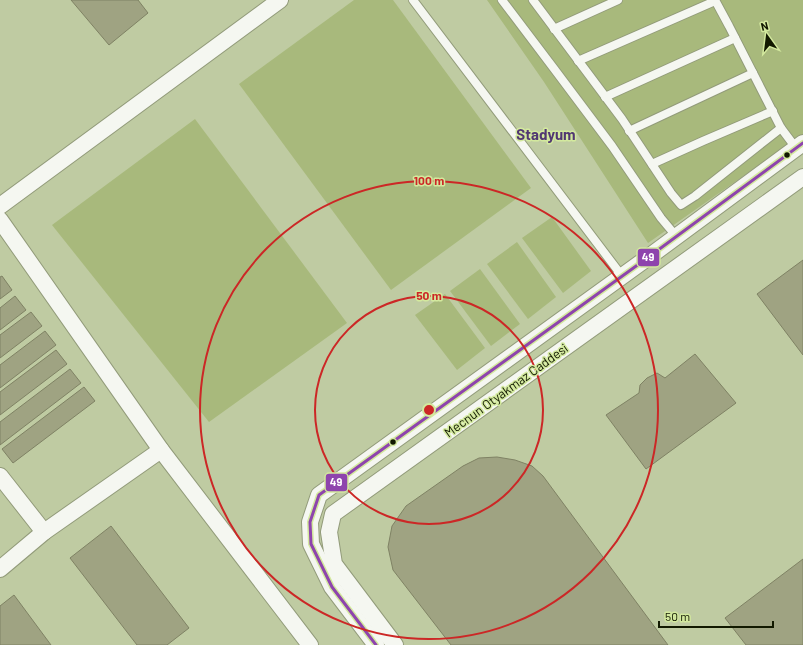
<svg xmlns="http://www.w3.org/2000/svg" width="803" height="645" viewBox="0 0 803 645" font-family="Barlow,sans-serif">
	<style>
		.green { fill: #a8b97c }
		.building { fill: #9fa382; stroke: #7f8264 }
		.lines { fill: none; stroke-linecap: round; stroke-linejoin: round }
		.service-casing { stroke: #929b7a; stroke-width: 10 }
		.minor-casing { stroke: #929b7a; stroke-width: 18 }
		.service { stroke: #f5f7f1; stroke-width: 8 }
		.minor { stroke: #f5f7f1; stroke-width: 16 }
		.bus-1-casing { stroke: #d3e99e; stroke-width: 6 }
		.bus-1 { stroke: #8e44ad; stroke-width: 3 }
		.ring { fill: none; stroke: #cc2726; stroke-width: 2 }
		.bus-dot { fill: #121900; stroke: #d3e99e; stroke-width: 1.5 }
		.labels { text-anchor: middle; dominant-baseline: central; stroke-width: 3; stroke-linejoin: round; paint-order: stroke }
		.street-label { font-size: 13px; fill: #121900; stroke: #d3e99e }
		.quarter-label { font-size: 15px; font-weight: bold; fill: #513772; stroke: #d3e99e }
		.centre { fill: #cc2726; stroke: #d3e99e; stroke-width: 2 }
		.ring-label { font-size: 12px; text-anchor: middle; font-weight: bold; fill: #cc2726; stroke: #d3e99e; stroke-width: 3; stroke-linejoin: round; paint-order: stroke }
		.line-badge { stroke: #d3e99e; stroke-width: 1.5 }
		.badge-label { font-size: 11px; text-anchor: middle; font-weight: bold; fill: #fff }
	</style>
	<rect width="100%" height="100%" fill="#bfcba2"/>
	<!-- green -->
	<g class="green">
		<polygon points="354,0 393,0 531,188 391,290 239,84"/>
		<polygon points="487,0 803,0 803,134 648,243 544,82"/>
		<polygon points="195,119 347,323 209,422 52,225"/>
		<polygon points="552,217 591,271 563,293 522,238"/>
		<polygon points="517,242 556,297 528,319 487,264"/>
		<polygon points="480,269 520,324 491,346 450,291"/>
		<polygon points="445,294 485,348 457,370 415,315"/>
	</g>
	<!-- building -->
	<g class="building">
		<polygon points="71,0 138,0 148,13 109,45"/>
		<polygon points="803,260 803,355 757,294"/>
		<polygon points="2,276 12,290 0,299 0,277"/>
		<polygon points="15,296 26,310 0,330 0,308"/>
		<polygon points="31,312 42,326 0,358 0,335"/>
		<polygon points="45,331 56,345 0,388 0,365"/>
		<polygon points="56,350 67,364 0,415 0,392"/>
		<polygon points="695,354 736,403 646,469 606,415 639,393 640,385 647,378 657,373 665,378"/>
		<polygon points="70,369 81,383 0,445 0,422"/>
		<polygon points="84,387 95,401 13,463 2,449"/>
		<polygon points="497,457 515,460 532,466 543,476 668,645 451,645 393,570 388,547 392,526 406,506 463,466 479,458"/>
		<polygon points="111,526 189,628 167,645 137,645 70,558"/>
		<polygon points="803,559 803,645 746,645 725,618"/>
		<polygon points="14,595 51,645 0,645 0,606"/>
	</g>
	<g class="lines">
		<!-- service casing -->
		<g class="service-casing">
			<g id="service">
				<polyline points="413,0 622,276"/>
				<polyline points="502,0 555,70 612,146 661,218 676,236"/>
				<polyline points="533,0 622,119 671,193 681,205 695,196 781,128"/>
				<polyline points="715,0 729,26 781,128 796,148"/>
				<polyline points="554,29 618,0"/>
				<polyline points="578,61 715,1"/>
				<polyline points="605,97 735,38"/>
				<polyline points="629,131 753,73"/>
				<polyline points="652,164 703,141 773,111"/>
			</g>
		</g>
		<!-- minor casing -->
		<g class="minor-casing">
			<g id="minor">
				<polyline points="0,206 280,0"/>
				<polyline points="0,220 161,450 310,645"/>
				<polyline points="0,476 44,532"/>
				<polyline points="0,569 44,532 161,450"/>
				<polyline points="376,645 332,587 311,544 310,522 319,495 650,256 803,143"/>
				<polyline points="395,645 334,564 329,532 333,514 803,177"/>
			</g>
		</g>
		<!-- service -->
		<use href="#service" class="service"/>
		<!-- minor -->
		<use href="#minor" class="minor"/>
		<!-- bus-1 casing -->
		<g class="bus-1-casing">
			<polyline id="bus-1" points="376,645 332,587 311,544 310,522 319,495 650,256 803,143"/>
		</g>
		<!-- bus-1 -->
		<use href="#bus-1" class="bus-1"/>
	</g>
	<!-- distance rings -->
	<g class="ring">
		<circle cx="429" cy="410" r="114"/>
		<circle cx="429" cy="410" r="229"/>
	</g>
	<!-- markers -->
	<g class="bus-dot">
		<circle cx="787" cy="155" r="3.5"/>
		<circle cx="393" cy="442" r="3.5"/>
	</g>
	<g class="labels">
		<!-- street labels -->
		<g class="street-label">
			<text transform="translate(506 390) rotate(-36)">Mecnun Otyakmaz Caddesi</text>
		</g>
		<!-- quarter labels -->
		<g class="quarter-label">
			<text x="546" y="134">Stadyum</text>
		</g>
	</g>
	<circle cx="429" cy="410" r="6" class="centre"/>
	<g class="ring-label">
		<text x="429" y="185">100 m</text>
		<text x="429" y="300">50 m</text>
	</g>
	<g class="line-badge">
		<rect x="637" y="248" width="23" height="19" rx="4" fill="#8e44ad"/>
		<rect x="325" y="473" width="23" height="19" rx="4" fill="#8e44ad"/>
	</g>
	<g class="badge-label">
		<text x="648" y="261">49</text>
		<text x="336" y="486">49</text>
	</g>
	<!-- north arrow -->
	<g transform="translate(767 36) rotate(346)" stroke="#d3e99e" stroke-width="3" paint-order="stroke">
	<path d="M0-3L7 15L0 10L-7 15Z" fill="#121900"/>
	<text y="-6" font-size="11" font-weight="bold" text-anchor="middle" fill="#121900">N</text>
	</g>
	<!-- scale -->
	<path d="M659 621v6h114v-6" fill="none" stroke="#121900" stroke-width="2"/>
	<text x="665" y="621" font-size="12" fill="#121900" stroke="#d3e99e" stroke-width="3" paint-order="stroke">50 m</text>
</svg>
